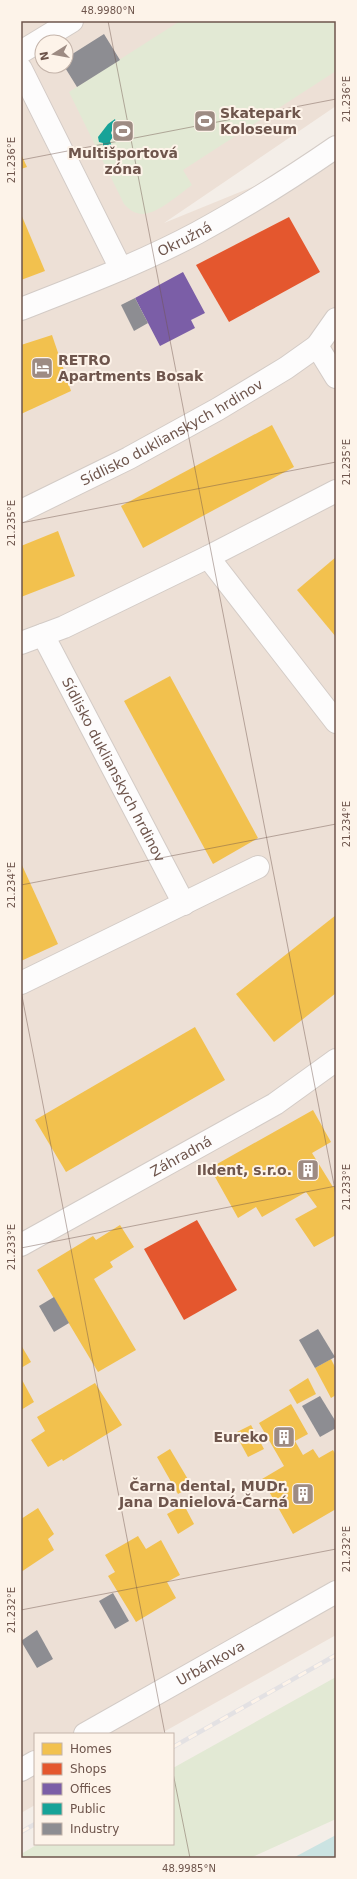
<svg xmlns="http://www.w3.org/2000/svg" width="357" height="1879" viewBox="0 0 357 1879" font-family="'DejaVu Sans',sans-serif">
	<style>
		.residential { fill: #ede0d6; fill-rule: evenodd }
		.green { fill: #e2e9d4 }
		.water { fill: #cbe3e2 }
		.homes { fill: #f2c14e }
		.shops { fill: #e4572e }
		.offices { fill: #7b5ea7 }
		.public { fill: #17a398 }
		.industry { fill: #8d8d92 }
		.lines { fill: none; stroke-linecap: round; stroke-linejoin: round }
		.minor-casing { stroke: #d3cbc6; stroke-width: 24 }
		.minor { stroke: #fdfcfc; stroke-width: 22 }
		.rail-casing { stroke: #e3e1e3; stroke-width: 4.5 }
		.rail { stroke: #fdf3e9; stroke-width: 3; stroke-dasharray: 9; stroke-linecap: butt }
		.ticks { fill: none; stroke: #6e554c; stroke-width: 1; stroke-opacity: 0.45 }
		.labels { text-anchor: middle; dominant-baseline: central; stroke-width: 4; stroke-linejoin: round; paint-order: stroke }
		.poi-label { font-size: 14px; font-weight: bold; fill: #6e554c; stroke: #fdf3e9; text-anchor: end }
		.street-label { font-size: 14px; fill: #6e554c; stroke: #fdf3e9 }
		.neatline { fill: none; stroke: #6e554c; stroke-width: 1.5 }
		.ticks-label { font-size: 10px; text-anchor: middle; fill: #6e554c }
	</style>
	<rect width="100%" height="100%" fill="#f4eee8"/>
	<!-- residential -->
	<path class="residential" d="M21,21H336V106L164,223L336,153V1635L160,1734H35V1805L21,1813ZM42,42H66V66H42Z"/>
	<!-- green -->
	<g class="green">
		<path d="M180,21H336V71L183,170L192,185C179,194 153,219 137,213C132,212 128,208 124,204L69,92Z"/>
		<polygon points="336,1677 336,1819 250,1858 21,1858 21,1854 38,1844 173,1844 173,1768"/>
	</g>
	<!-- water -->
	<polygon class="water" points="336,1835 336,1858 293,1858"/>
	<!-- homes -->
	<g class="homes">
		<polygon points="21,154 27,167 21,169"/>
		<polygon points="21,214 45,271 21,280"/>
		<polygon points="52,335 71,391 21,414 21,345"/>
		<polygon points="272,425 294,467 143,548 121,506"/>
		<polygon points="58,531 75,576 21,597 21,546"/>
		<polygon points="336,557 336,637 297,590"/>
		<polygon points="170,676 258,838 213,864 124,701"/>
		<polygon points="21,863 58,944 21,961"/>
		<polygon points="336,915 336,993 274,1042 236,994"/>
		<polygon points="195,1027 225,1080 66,1172 35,1120"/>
		<polygon points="313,1110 331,1142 312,1153 333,1187 336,1185 336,1235 314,1247 295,1219 317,1207 306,1192 262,1217 256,1207 238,1218 210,1168"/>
		<polygon points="120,1225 134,1247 110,1262 113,1267 94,1279 136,1350 98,1372 37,1270 93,1236 96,1240"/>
		<polygon points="21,1345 31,1362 21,1368"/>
		<polygon points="331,1359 336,1369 336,1395 331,1398 315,1368"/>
		<polygon points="21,1378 34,1402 21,1410"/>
		<polygon points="308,1378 316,1394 297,1404 289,1390"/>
		<polygon points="95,1383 122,1425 63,1461 62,1459 48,1467 31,1440 45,1431 37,1417"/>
		<polygon points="291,1404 308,1434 295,1441 303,1455 313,1449 319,1458 333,1450 336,1455 336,1509 293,1534 262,1479 284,1466 259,1423"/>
		<polygon points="251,1425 264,1449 248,1457 235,1433"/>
		<polygon points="170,1449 192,1486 178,1494 157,1457"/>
		<polygon points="184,1505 194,1524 178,1534 167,1514"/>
		<polygon points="38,1508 54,1534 48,1539 54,1550 21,1572 21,1519"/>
		<polygon points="138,1536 146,1549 161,1540 180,1575 167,1582 176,1598 136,1622 108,1576 115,1572 105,1555"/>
	</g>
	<!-- shops -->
	<g class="shops">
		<polygon points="289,217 320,272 229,322 196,265"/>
		<polygon points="197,1220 237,1290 184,1320 144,1249"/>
	</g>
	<!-- offices -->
	<polygon class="offices" points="183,272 205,313 191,320 195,328 160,346 135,298"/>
	<!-- public -->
	<polygon class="public" points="115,119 117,126 113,128 111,133 113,137 110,141 112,147 108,153 103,148 103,143 99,142 98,137 108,124"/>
	<!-- industry -->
	<g class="industry">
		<polygon points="104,34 120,60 77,87 64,66 66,66 66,58"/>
		<polygon points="135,298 148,323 134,331 121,305"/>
		<polygon points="54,1297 69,1323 54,1332 39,1306"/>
		<polygon points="318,1329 335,1357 315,1368 299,1340"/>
		<polygon points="320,1396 336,1422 336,1428 320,1437 302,1406"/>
		<polygon points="113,1593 129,1621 115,1629 99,1601"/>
		<polygon points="37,1630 53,1659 37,1668 21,1641"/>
	</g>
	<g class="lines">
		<!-- minor casing -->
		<g class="minor-casing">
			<g id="minor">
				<polyline points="21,52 72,21"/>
				<polyline points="21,69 121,269"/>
				<path id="s1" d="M21,309C80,286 141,263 197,233C245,207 291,178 336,147"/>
				<polyline points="317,346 336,377"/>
				<path id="s2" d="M21,511L129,458L218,409L286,368L317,346L336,319"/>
				<polyline points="208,557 336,722"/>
				<path id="s3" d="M43,635L184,904"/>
				<polyline points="21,643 64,627 208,557 336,491"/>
				<polyline points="21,983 258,867"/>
				<path id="s4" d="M21,1245L275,1104L336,1060"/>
				<path id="s5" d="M85,1734L336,1592"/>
				<polyline points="21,1770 35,1762"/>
			</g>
		</g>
		<!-- minor -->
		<use href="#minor" class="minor"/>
		<!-- rail casing -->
		<g class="rail-casing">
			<g id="rail">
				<polyline points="173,1747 336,1655"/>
				<polyline points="21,1832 35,1824"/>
			</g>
		</g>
		<!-- rail -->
		<use href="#rail" class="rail"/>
	</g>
	<!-- ticks -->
	<path class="ticks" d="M108,21L336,1195M21,160L336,99M21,523L336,462M21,885L336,824M21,991L165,1734M21,1248L336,1186M21,1610L336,1549M173,1773L190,1858"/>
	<!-- icons -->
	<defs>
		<g id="stadium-square" transform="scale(1.15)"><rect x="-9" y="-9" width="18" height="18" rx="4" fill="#9d8b83" stroke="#fdf3e9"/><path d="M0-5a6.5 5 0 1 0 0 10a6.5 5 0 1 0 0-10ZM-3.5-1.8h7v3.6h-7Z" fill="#fff"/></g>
		<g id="hotel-square" transform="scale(1.15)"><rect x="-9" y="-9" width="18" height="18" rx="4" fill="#9d8b83" stroke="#fdf3e9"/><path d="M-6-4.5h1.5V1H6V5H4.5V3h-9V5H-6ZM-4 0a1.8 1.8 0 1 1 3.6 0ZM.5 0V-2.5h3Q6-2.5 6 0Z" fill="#fff"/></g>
		<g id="building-square" transform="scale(1.15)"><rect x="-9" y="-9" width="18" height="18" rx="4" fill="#9d8b83" stroke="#fdf3e9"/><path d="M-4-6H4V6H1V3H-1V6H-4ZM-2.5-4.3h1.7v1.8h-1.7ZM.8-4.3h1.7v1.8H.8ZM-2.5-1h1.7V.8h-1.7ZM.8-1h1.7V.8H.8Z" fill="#fff"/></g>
	</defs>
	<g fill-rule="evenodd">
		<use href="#stadium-square" x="205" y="121"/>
		<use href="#stadium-square" x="123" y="131"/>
		<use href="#hotel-square" x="42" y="368"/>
		<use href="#building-square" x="308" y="1170"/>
		<use href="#building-square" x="284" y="1437"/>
		<use href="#building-square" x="303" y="1494"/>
	</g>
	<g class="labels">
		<!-- poi labels -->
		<g class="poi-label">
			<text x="220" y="113" text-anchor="start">Skatepark<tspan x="220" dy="16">Koloseum</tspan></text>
			<text x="123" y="153" text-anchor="middle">Multišportová<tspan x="123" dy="16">zóna</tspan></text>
			<text x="58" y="360" text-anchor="start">RETRO<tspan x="58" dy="16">Apartments Bosak</tspan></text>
			<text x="292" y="1170">Ildent, s.r.o.</text>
			<text x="268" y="1437">Eureko</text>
			<text x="288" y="1486">Čarna dental, MUDr.<tspan x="288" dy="16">Jana Danielová-Čarná</tspan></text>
		</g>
		<!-- street labels -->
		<g class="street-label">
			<text stroke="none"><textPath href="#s1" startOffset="178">Okružná</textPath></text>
			<text stroke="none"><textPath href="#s2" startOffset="170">Sídlisko duklianskych hrdinov</textPath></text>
			<text stroke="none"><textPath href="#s3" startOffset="152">Sídlisko duklianskych hrdinov</textPath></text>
			<text stroke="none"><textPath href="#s4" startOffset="183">Záhradná</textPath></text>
			<text stroke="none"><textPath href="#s5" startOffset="144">Urbánkova</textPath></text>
		</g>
	</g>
	<!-- border -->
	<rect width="357" height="1879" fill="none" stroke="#fdf3e9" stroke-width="44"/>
	<!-- legend -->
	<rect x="34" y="1733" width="140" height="112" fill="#fdf3e9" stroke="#c4b4aa"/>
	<rect x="42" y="1743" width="20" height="12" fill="#f2c14e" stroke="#c4b4aa"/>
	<text x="70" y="1753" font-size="12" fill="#6e554c">Homes</text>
	<rect x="42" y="1763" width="20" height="12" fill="#e4572e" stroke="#c4b4aa"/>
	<text x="70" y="1773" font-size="12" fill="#6e554c">Shops</text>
	<rect x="42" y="1783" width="20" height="12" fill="#7b5ea7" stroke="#c4b4aa"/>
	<text x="70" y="1793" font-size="12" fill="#6e554c">Offices</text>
	<rect x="42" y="1803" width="20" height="12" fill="#17a398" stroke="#c4b4aa"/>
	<text x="70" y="1813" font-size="12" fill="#6e554c">Public</text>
	<rect x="42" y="1823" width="20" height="12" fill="#8d8d92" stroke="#c4b4aa"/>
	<text x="70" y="1833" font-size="12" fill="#6e554c">Industry</text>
	<!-- north arrow -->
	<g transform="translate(54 54) rotate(259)"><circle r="19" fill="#fdf3e9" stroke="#c4b4aa"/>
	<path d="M0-3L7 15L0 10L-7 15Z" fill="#9d8b83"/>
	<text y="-6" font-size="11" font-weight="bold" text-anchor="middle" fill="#6e554c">N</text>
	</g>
	<rect x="22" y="22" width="313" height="1835" class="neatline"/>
	<g class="ticks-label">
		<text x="108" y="14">48.9980°N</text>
		<text transform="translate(346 99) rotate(-90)" y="4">21.236°E</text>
		<text transform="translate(11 160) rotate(-90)" y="4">21.236°E</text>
		<text transform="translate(346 462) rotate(-90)" y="4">21.235°E</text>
		<text transform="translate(11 523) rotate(-90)" y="4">21.235°E</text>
		<text transform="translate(346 824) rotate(-90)" y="4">21.234°E</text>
		<text transform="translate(11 885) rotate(-90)" y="4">21.234°E</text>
		<text transform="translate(346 1187) rotate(-90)" y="4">21.233°E</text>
		<text transform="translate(11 1247) rotate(-90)" y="4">21.233°E</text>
		<text transform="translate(346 1549) rotate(-90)" y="4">21.232°E</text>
		<text transform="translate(11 1610) rotate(-90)" y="4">21.232°E</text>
		<text x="189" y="1872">48.9985°N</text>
	</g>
</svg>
